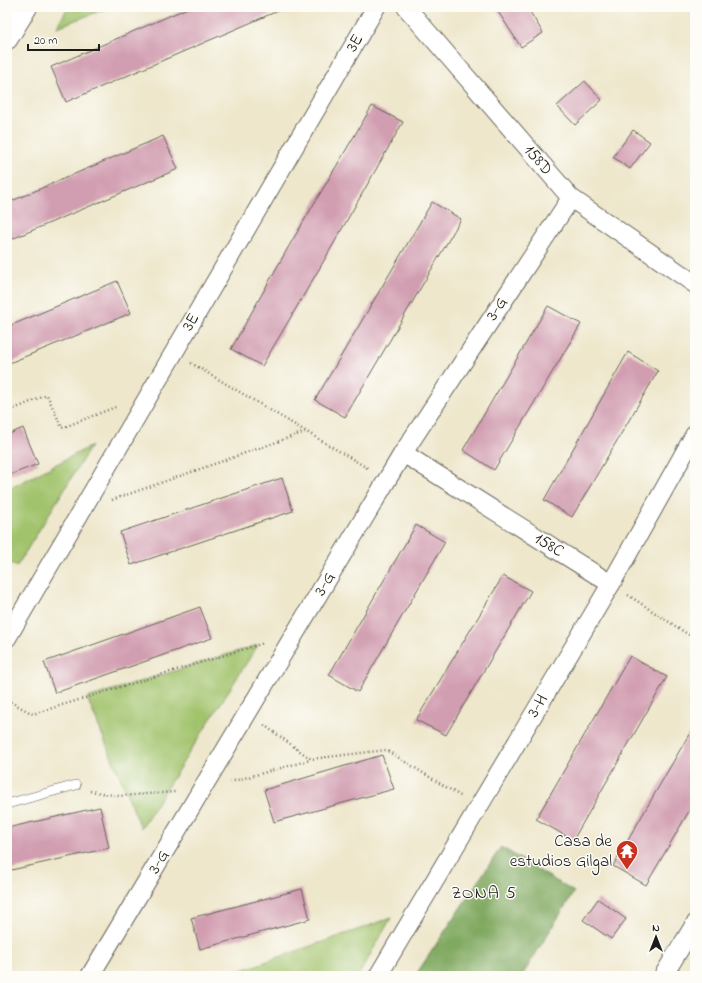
<svg xmlns="http://www.w3.org/2000/svg" width="702" height="983" viewBox="0 0 702 983" font-family="'Indie Flower',sans-serif">
	<style>
		.green { fill: #a1c36c; stroke: #5e7044 }
		.forest { fill: #80a960; stroke: #4e623e }
		.building { fill: #d19eb1 }
		.lines { fill: none; stroke-linecap: round; stroke-linejoin: round }
		.service-casing { stroke: #66635a; stroke-width: 10 }
		.minor-casing { stroke: #66635a; stroke-width: 20 }
		.tertiary-casing { stroke: #66635a; stroke-width: 24 }
		.path { stroke: #66635a; stroke-width: 2.5; stroke-dasharray: 1 3; stroke-linecap: butt }
		.service { stroke: #fff; stroke-width: 9 }
		.minor { stroke: #fff; stroke-width: 18 }
		.tertiary { stroke: #fff; stroke-width: 22 }
		.labels { text-anchor: middle; dominant-baseline: central; stroke-width: 3; stroke-linejoin: round; paint-order: stroke }
		.street-label { font-size: 17px; fill: #1c1c1c; stroke: #fdfcf7 }
		.poi-label { font-size: 17px; fill: #1c1c1c; stroke: #fdfcf7; text-anchor: end }
		.neighbourhood-label { font-size: 18px; letter-spacing: 1px; fill: #1c1c1c; stroke: #fdfcf7 }
	</style>
	<rect width="100%" height="100%" fill="#fdfcf7"/>
	<filter id="ink" filterUnits="userSpaceOnUse"><feTurbulence type="fractalNoise" baseFrequency=".025" numOctaves="2"/><feDisplacementMap in="SourceGraphic" scale="8" xChannelSelector="R" yChannelSelector="G"/><feConvolveMatrix kernelMatrix="1 2 1 2 8 2 1 2 1" color-interpolation-filters="sRGB"/></filter>
	<filter id="wash" filterUnits="userSpaceOnUse"><feTurbulence type="fractalNoise" baseFrequency=".012" numOctaves="4" result="noise"/><feDisplacementMap in="SourceGraphic" scale="16" xChannelSelector="R" yChannelSelector="G"/><feGaussianBlur stdDeviation="0.9" result="paint"/><feColorMatrix in="noise" values="0 0 0 0 0 0 0 0 0 0 0 0 0 0 0 0 0 1.4 0 .05"/><feComposite in="paint" operator="in"/></filter>
	<g filter="url(#wash)">
		<rect width="100%" height="100%" fill="#eee7cc"/>
		<!-- green -->
		<g class="green">
			<polygon points="68,7 111,7 57,27"/>
			<polygon points="91,446 17,566 7,561 7,490"/>
			<polygon points="258,645 141,828 87,698"/>
			<polygon points="391,918 358,976 225,976"/>
		</g>
		<!-- forest -->
		<polygon class="forest" points="501,847 574,892 522,976 415,976"/>
		<g id="blocks">
			<!-- building -->
			<g class="building">
				<polygon points="190,7 287,7 66,102 51,67"/>
				<polygon points="495,7 527,7 543,33 521,47"/>
				<polygon points="585,81 602,100 575,125 557,106"/>
				<polygon points="372,106 403,122 322,264 262,366 231,349 289,246"/>
				<polygon points="633,130 650,142 630,169 613,157"/>
				<polygon points="163,136 178,169 7,241 7,203"/>
				<polygon points="432,202 461,219 345,417 315,400"/>
				<polygon points="117,281 131,313 7,364 7,327"/>
				<polygon points="548,306 581,324 494,470 463,450"/>
				<polygon points="628,352 658,371 572,517 544,500"/>
				<polygon points="23,428 38,464 7,476 7,435"/>
				<polygon points="282,478 293,511 131,565 120,532"/>
				<polygon points="416,525 445,542 358,692 329,675"/>
				<polygon points="503,576 531,591 446,735 416,720"/>
				<polygon points="200,607 212,638 55,693 44,662"/>
				<polygon points="630,656 667,677 573,840 536,819"/>
				<polygon points="695,724 695,801 646,885 613,866"/>
				<polygon points="382,755 394,789 274,822 264,790"/>
				<polygon points="100,807 109,848 7,871 7,828"/>
				<polygon points="302,889 310,919 200,949 191,918"/>
				<polygon points="598,899 626,919 611,939 583,920"/>
			</g>
		</g>
	</g>
	<g filter="url(#ink)">
		<use href="#blocks" fill-opacity="0" stroke="#66635a" stroke-width="1"/>
		<g class="lines">
			<!-- service casing -->
			<g class="service-casing">
				<polyline id="service" points="7,804 76,785"/>
			</g>
			<!-- minor casing -->
			<g class="minor-casing">
				<g id="minor">
					<polyline points="406,7 571,198 695,284"/>
					<polyline points="403,453 611,584"/>
					<polyline points="7,638 376,7"/>
					<polyline points="90,976 403,453 571,198"/>
					<polyline points="378,976 611,584 695,434"/>
					<polyline points="663,976 695,924"/>
				</g>
			</g>
			<!-- tertiary casing -->
			<g class="tertiary-casing">
				<polyline id="tertiary" points="7,38 26,7"/>
			</g>
			<!-- path -->
			<g class="path">
				<polyline points="191,363 369,469"/>
				<polyline points="7,412 47,395 62,428 118,406"/>
				<polyline points="112,500 305,432"/>
				<polyline points="628,595 695,639"/>
				<polyline points="7,700 33,714 264,643"/>
				<polyline points="264,725 311,759 386,750 462,797"/>
				<polyline points="230,782 310,760"/>
				<polyline points="90,791 119,796 175,792"/>
			</g>
			<!-- service -->
			<use href="#service" class="service"/>
			<!-- minor -->
			<use href="#minor" class="minor"/>
			<!-- tertiary -->
			<use href="#tertiary" class="tertiary"/>
		</g>
	</g>
	<!-- icons -->
	<defs>
		<g id="temple-pin" transform="scale(1.15)"><path d="M0 17L-7.5 6A9.5 9.5 0 1 1 7.5 6Z" fill="#c8321e" stroke="#fdfcf7"/><path d="M0-6L5-2H3V0L6.5 2.5H4V6H1.5V3h-3V6H-4V2.5H-6.5L-3 0V-2H-5Z" fill="#fff"/></g>
	</defs>
	<g fill-rule="evenodd">
		<use href="#temple-pin" x="627" y="851"/>
	</g>
	<g class="labels">
		<!-- street labels -->
		<g class="street-label">
			<text transform="translate(355 43) rotate(-60)">3E</text>
			<text transform="translate(538 160) rotate(49)">158D</text>
			<text transform="translate(497 309) rotate(-57)">3-G</text>
			<text transform="translate(191 322) rotate(-60)">3E</text>
			<text transform="translate(549 545) rotate(32)">158C</text>
			<text transform="translate(325 584) rotate(-59)">3-G</text>
			<text transform="translate(538 706) rotate(-59)">3-H</text>
			<text transform="translate(159 862) rotate(-59)">3-G</text>
		</g>
		<!-- poi labels -->
		<g class="poi-label">
			<text x="612" y="841">Casa de<tspan x="612" dy="20">estudios Gilgal</tspan></text>
		</g>
		<!-- neighbourhood labels -->
		<g class="neighbourhood-label">
			<text x="484" y="894">ZONA 5</text>
		</g>
	</g>
	<!-- margin -->
	<rect width="702" height="983" fill="none" stroke="#fdfcf7" stroke-width="24"/>
	<!-- north arrow -->
	<g transform="translate(656 937)" stroke="#fdfcf7" stroke-width="3" paint-order="stroke">
	<path d="M0-3L7 15L0 10L-7 15Z" fill="#1c1c1c"/>
	<text y="-6" font-size="11" font-weight="bold" text-anchor="middle" fill="#1c1c1c">N</text>
	</g>
	<!-- scale -->
	<path d="M28 44v6h71v-6" fill="none" stroke="#1c1c1c" stroke-width="2"/>
	<text x="34" y="44" font-size="12" fill="#1c1c1c" stroke="#fdfcf7" stroke-width="3" paint-order="stroke">20 m</text>
</svg>
